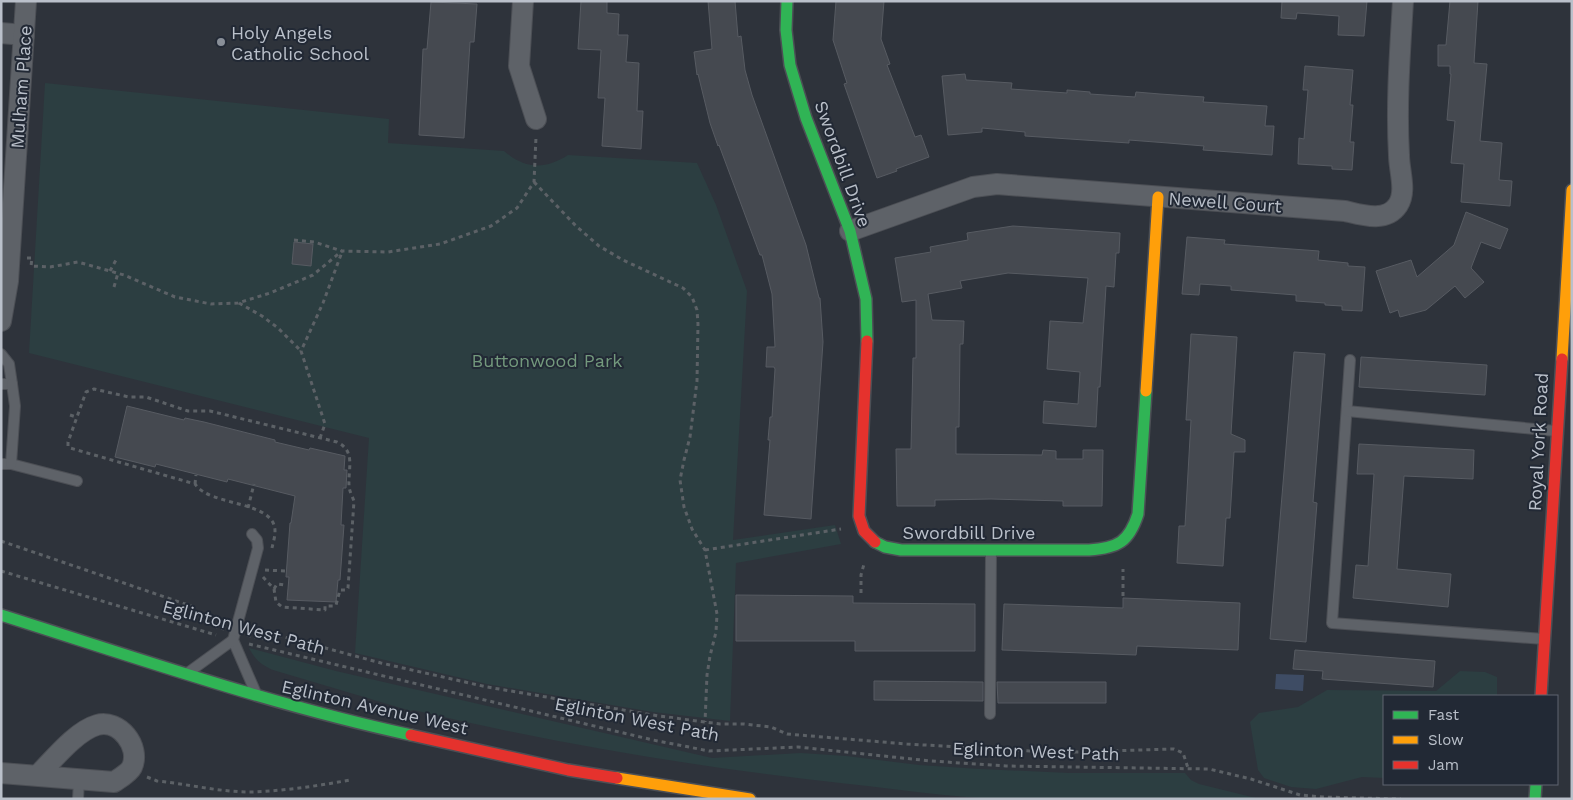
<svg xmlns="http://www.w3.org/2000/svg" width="1573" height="800" viewBox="0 0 1573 800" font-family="'Work Sans',sans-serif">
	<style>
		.green { fill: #2c3e41 }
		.water { fill: #3e4c64 }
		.building { fill: #454950; stroke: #575b62 }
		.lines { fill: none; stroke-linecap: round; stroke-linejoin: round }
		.lane-casing { stroke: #4c4f55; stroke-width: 12 }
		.street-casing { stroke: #4c4f55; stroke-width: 22 }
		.fast-casing { stroke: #4c4f55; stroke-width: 14 }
		.slow-casing { stroke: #4c4f55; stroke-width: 14 }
		.jam-casing { stroke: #4c4f55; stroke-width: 14 }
		.path { stroke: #5c6166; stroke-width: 3; stroke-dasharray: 4 4; stroke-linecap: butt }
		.lane { stroke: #5e6268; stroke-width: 10 }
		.street { stroke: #5e6268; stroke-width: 20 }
		.fast { stroke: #30b455; stroke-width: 11 }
		.slow { stroke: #ff9f0a; stroke-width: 11 }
		.jam { stroke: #e5322d; stroke-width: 11 }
		.poi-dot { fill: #898f98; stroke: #222935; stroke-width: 2 }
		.labels { text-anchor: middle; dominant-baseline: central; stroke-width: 4; stroke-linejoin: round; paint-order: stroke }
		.poi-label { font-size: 18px; fill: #bac0ca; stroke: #222935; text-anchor: start }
		.street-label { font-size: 18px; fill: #bac0ca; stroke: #222935 }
		.park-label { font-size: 18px; fill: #73997d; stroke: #222935 }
	</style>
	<rect width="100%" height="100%" fill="#2e333b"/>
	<!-- green -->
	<g class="green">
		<path d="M45,83L389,119L388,143L504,151C525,169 545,170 568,155L697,163L716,205L747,291L733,540L835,525L841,544L736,563L730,721L653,712L487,684L355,653L369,438L29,353Z"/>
		<path d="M249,648L336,671L712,758L801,753L846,756L919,765L980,769L1069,773H1185L1191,780L1199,784L1260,799C1173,799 1085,800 998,799C948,797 898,789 849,784C702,768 557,744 413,710L411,711L273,670C262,665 255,660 249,648Z"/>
		<polygon points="1460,671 1485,672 1497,677 1497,696 1384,696 1384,778 1362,777 1316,789 1291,787 1264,778 1258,770 1250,722 1259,713 1298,707 1327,690 1436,691"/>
	</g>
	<!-- water -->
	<polygon class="water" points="1276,674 1304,675 1303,691 1275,689"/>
	<!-- building -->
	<g class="building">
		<polygon points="581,1 607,1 607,13 619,14 618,35 628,35 626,62 639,63 637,111 643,111 641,149 602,146 605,98 598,98 601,50 578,49"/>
		<polygon points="708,1 735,1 738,37 741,36 745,70 752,95 806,245 819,298 820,298 823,342 811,519 764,515 770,440 768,440 770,417 772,417 775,369 774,367 766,367 767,347 775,347 772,294 762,255 760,255 719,145 718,146 710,123 698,74 697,75 694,52 712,49"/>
		<polygon points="836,1 884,1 881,39 890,64 887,65 915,137 921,135 929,157 896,169 897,171 877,178 844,84 847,83 833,40"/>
		<polygon points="1282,1 1367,1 1364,36 1338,35 1339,16 1297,13 1296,19 1281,18"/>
		<polygon points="1450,1 1478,1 1474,63 1487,64 1480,141 1502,143 1499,180 1512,181 1510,206 1461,202 1464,164 1451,163 1455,121 1447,120 1451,74 1450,74 1450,66 1438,66 1438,45 1446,45"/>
		<polygon points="431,2 477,4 474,42 470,42 464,138 419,135 423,49 427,49"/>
		<polygon points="1305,66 1353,70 1350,105 1353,105 1350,142 1354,142 1352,170 1332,169 1332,166 1298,164 1299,138 1304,139 1308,90 1303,90"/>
		<polygon points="965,74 966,80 1012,83 1011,89 1067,93 1067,90 1090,92 1090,94 1135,97 1136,92 1160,94 1204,97 1203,102 1267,106 1265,126 1274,126 1272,155 1203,150 1204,146 1168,143 1129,140 1129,143 1025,136 1025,132 982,128 982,132 948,135 942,76"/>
		<polygon points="1466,212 1508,229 1500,249 1481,242 1471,268 1484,282 1465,298 1455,286 1426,310 1400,317 1398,310 1390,313 1376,271 1411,260 1417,277 1454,245"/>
		<polygon points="1013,226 1120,233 1119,253 1116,253 1114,287 1106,286 1100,387 1098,387 1096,427 1043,423 1044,401 1078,404 1080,372 1047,369 1050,321 1083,323 1088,278 1008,273 960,281 962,288 928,294 932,320 964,321 963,344 960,344 959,427 956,427 956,454 1042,455 1043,450 1056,451 1056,459 1083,459 1083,450 1103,450 1102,506 1063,506 1063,501 991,499 935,500 935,506 897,506 896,449 911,449 913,358 916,358 916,300 902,302 895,258 931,252 930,247 968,240 967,233"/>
		<polygon points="1187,237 1225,240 1224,244 1319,251 1318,260 1348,263 1348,266 1365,267 1362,311 1342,310 1342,306 1325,305 1325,303 1296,301 1296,295 1231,290 1231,286 1200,284 1199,295 1182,294"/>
		<polygon points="294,242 313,244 311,266 292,264"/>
		<polygon points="1191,334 1237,337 1231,434 1245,440 1245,452 1234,452 1230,518 1226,518 1223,566 1177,563 1179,526 1185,526 1191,420 1186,420"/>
		<polygon points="1294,352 1325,354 1313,502 1317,503 1306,642 1270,639"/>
		<polygon points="1361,357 1487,365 1485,395 1359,387"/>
		<polygon points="127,406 184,420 185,418 204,422 275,440 275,442 309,450 310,448 345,456 344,470 347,470 346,488 343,488 341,525 344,525 340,580 338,580 336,602 287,600 289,577 286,577 290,523 291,523 295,496 228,479 227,482 156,464 155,467 115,457"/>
		<polygon points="1359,444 1474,450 1473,479 1404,476 1397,569 1451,574 1448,607 1353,598 1356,565 1368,566 1374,474 1357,474"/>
		<polygon points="736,595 853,596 853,603 975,604 975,651 855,651 855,641 736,641"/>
		<polygon points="1123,598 1240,603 1238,650 1137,646 1136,655 1002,650 1004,604 1123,608"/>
		<polygon points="1295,650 1435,661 1433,687 1322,679 1323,671 1293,669"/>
		<polygon points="874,681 983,682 983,701 874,700"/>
		<polygon points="997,682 1106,682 1106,703 998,703"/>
	</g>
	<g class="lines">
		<!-- lane casing -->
		<g class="lane-casing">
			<g id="lane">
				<polyline points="1,354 9,364 12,384 1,384"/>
				<polyline points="1350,360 1332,623 1544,639"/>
				<polyline points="1347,411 1556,431"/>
				<polyline points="1,464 11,464 77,481"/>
				<polyline points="11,464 15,406 12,384"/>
				<polyline points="252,534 257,540 258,548 233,640 255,691"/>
				<polyline points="189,672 233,640"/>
				<polyline points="990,714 991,550"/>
				<polyline points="78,799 79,780"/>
			</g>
		</g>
		<!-- street casing -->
		<g class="street-casing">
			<g id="street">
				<polyline points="523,1 519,66 536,119"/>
				<polyline points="1,33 24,35"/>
				<path d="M850,231L973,187L997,184L1345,211C1362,215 1386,223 1398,205C1407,191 1399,171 1399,155C1396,104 1400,52 1403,1"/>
				<polyline points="1,321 8,281 26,1"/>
				<path d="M1,773L114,782C120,778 129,773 132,767C141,746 119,719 97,725C76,731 53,760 38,775"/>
			</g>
		</g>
		<!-- fast casing -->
		<g class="fast-casing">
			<g id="fast">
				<polyline points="787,1 786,30 790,65 806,118 850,231 866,299 867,341"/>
				<path d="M875,542L885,547L901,550H1089C1118,548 1129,542 1138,514L1146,391"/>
				<path d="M1,615C137,658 272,705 411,735"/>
				<polyline points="1535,799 1536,784"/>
			</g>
		</g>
		<!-- slow casing -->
		<g class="slow-casing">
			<g id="slow">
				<polyline points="1562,359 1572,190"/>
				<polyline points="1146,391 1158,197"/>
				<polyline points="617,778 750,799"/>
			</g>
		</g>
		<!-- jam casing -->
		<g class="jam-casing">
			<g id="jam">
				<polyline points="867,341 859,516 864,531 875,542"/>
				<polyline points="1541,696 1562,359"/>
				<polyline points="411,735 568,770 617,778"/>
			</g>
		</g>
		<!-- path -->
		<g class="path">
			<polyline points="534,182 576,226 599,246 623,260 683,288 692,297 697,310 698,324 697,381 690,437 684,460 680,480 684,507 692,529 705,550 717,614 716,632 710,656 707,675 705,722"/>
			<polyline points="294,240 314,242 342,251 388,252 440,244 491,226 517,208 534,182 536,137"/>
			<polyline points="27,258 32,258 31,266 50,267 78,262 124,275 175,297 211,304 238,303 270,293 313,275 342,251"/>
			<polyline points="110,271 117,258"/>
			<polyline points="114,287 118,273"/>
			<polyline points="239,303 262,316 278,328 301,351"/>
			<polyline points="70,415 76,417"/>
			<polyline points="320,438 325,424 301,351 323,303 342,252"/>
			<polyline points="195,484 196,475"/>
			<polyline points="248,508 254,484"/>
			<polyline points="1,541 191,606 205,623 224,629"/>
			<polyline points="705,550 841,529"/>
			<polyline points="265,570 285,571"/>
			<polyline points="1,571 216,635"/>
			<path d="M263,577L274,589L276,602L282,607L325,610V606H333L336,605L340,590H347L348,588L354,501C352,496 349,490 349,485C348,469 356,451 337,442L210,411H188L146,397H129L94,389L86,392L68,442V446L70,448L195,484C210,507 276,500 275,532C275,537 273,543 272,548"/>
			<polyline points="274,589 277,584 285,585"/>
			<polyline points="861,593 861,575 864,564"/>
			<polyline points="1123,596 1123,569"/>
			<polyline points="247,635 262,639 277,635 381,663 487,687 659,716 720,724 744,724 771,727 787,734 907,744 1030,751 1075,752 1174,749 1183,753 1188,768"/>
			<polyline points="249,644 653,740 709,751 798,747 931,761 1006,766 1209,769 1251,779 1300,795 1323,797 1401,799"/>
			<path d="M147,777L157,781C188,784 219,792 250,792C284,791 317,786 350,780"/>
		</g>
		<!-- lane -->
		<use href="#lane" class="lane"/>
		<!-- street -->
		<use href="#street" class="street"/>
		<!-- fast -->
		<use href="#fast" class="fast"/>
		<!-- slow -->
		<use href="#slow" class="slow"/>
		<!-- jam -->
		<use href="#jam" class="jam"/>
	</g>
	<!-- markers -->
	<circle class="poi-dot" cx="221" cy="42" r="5"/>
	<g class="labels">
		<!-- poi labels -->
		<g class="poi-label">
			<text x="231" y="32">Holy Angels<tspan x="231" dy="21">Catholic School</tspan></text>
		</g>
		<!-- street labels -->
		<g class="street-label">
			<text transform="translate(21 87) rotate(-86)">Mulham Place</text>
			<text transform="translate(843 164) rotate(70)">Swordbill Drive</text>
			<text transform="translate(1225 202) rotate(4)">Newell Court</text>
			<text transform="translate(1538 442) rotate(-87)">Royal York Road</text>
			<text x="969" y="532">Swordbill Drive</text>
			<text transform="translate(244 627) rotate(15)">Eglinton West Path</text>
			<text transform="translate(375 707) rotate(13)">Eglinton Avenue West</text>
			<text transform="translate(637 719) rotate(11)">Eglinton West Path</text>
			<text transform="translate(1036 751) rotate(2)">Eglinton West Path</text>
		</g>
		<!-- park labels -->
		<g class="park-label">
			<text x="547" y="360">Buttonwood Park</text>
		</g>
	</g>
	<!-- border -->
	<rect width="1573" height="800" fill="none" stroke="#bac0ca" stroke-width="5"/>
	<!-- legend -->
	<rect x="1383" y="695" width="175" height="90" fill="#222935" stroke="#5f6571"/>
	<rect x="1393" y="711" width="25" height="8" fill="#30b455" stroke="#5f6571"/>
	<text x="1428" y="720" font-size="15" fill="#bac0ca">Fast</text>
	<rect x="1393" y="736" width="25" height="8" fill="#ff9f0a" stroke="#5f6571"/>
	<text x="1428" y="745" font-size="15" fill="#bac0ca">Slow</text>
	<rect x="1393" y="761" width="25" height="8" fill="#e5322d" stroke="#5f6571"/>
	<text x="1428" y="770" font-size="15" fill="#bac0ca">Jam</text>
</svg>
